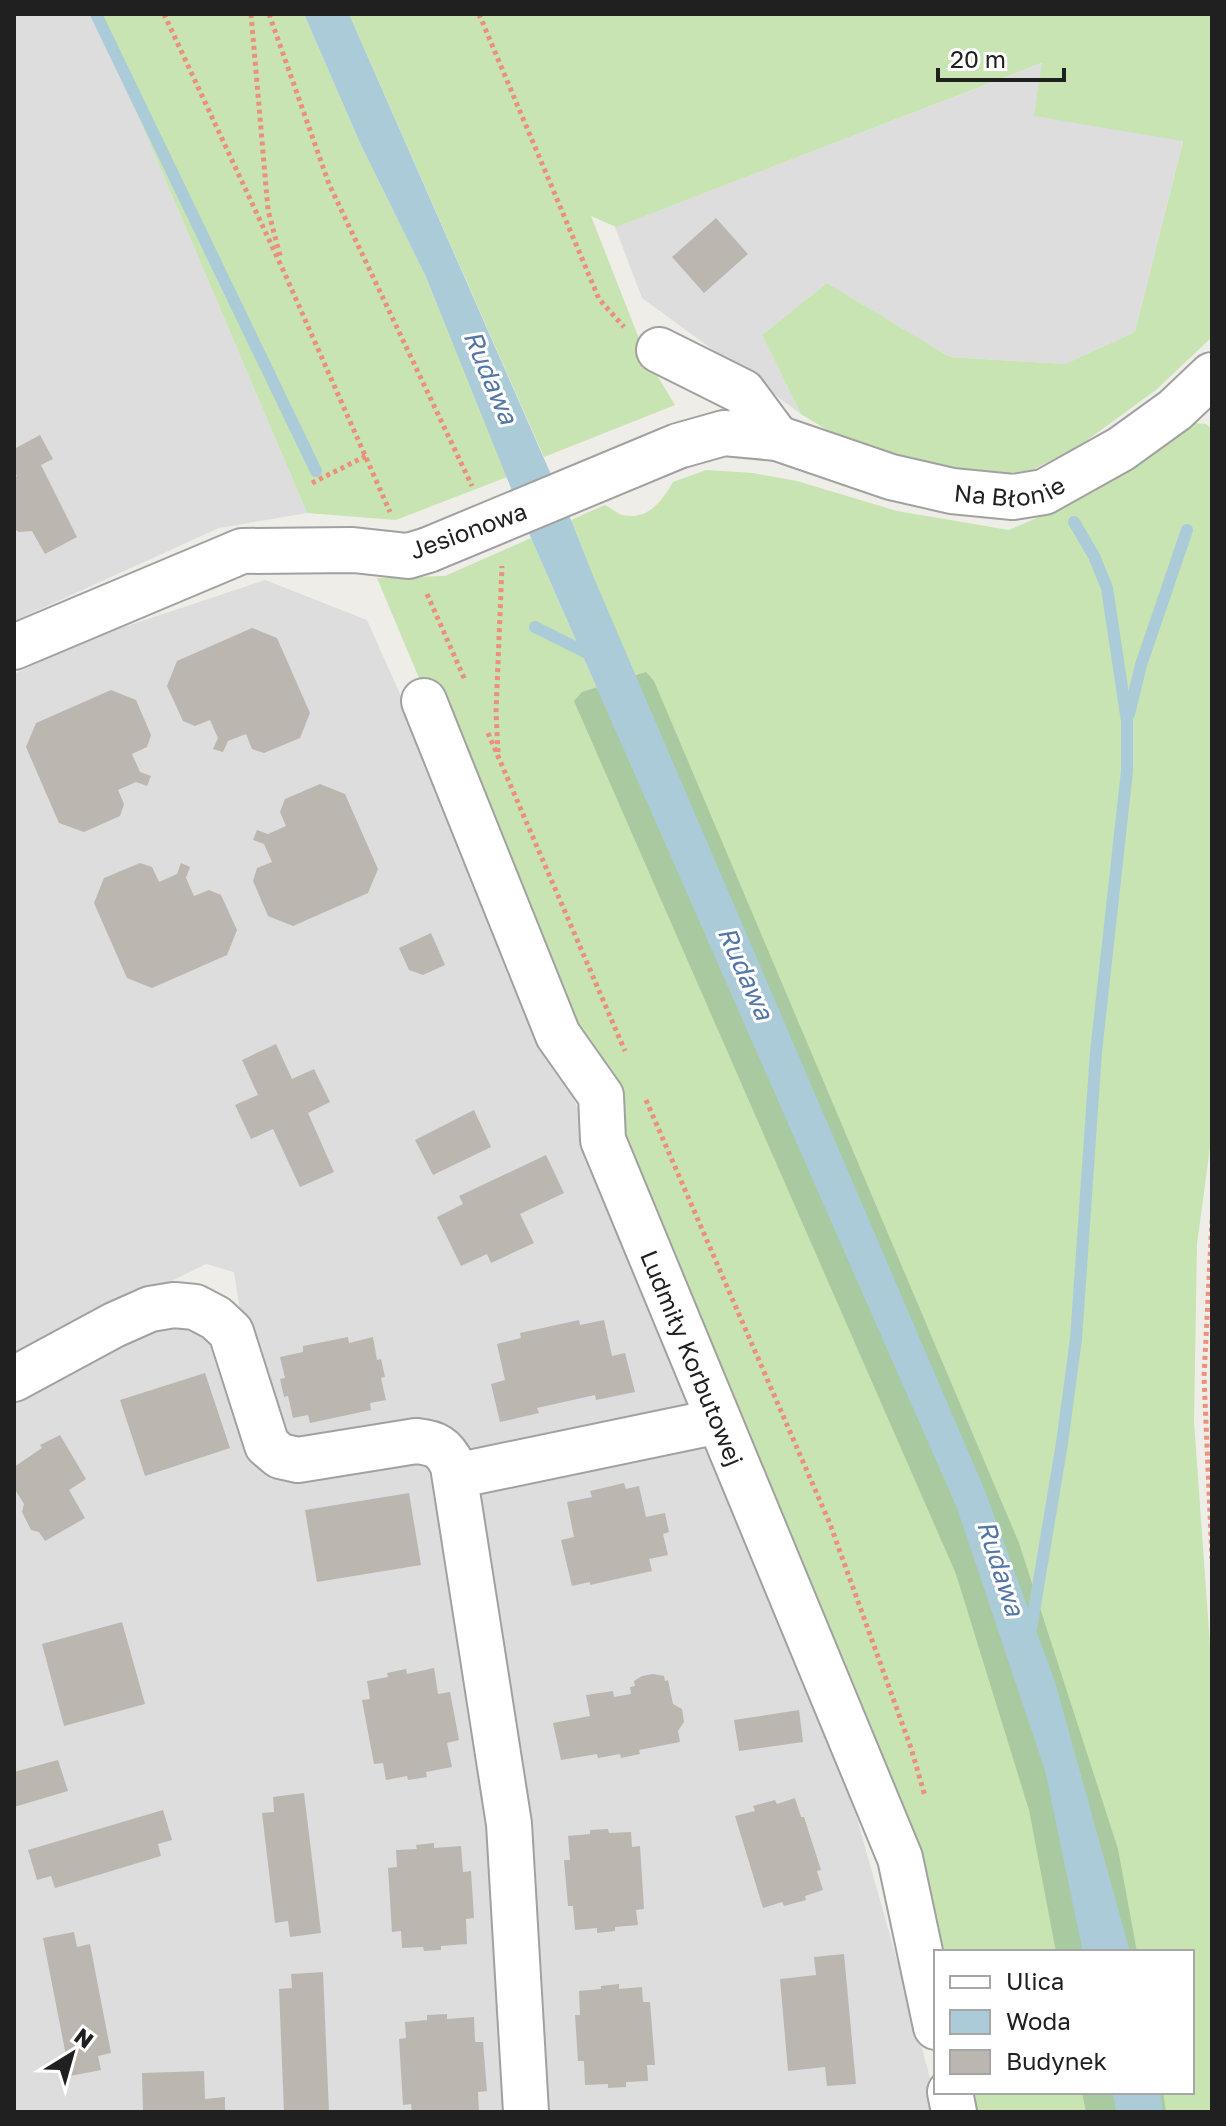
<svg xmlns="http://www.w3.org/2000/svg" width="1226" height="2126" viewBox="0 0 1226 2126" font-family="'Golos Text',sans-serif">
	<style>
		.residential { fill: #ddd }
		.grass { fill: #c7e4b2 }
		.forest { fill: #a9caa0 }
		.water { fill: #accbd8 }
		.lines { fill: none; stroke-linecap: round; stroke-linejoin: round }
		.stream { stroke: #accbd8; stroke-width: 12 }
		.building { fill: #bcb6b0 }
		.minor-casing { stroke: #a1a1a1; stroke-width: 48 }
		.path { stroke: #eb907c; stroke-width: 5; stroke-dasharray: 4 4; stroke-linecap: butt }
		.minor { stroke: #fff; stroke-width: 44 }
		.minor-bridge-casing { stroke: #a1a1a1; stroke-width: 48; stroke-linecap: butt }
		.minor-bridge { stroke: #fff; stroke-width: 44 }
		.labels { text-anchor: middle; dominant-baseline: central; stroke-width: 6; stroke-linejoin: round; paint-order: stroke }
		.street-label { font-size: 24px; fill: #202020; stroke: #fff }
		.water-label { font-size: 26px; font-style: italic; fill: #5577a6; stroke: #fff }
	</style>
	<rect width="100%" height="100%" fill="#efede7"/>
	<!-- residential -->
	<g class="residential">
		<polygon points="14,14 95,14 307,513 219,528 14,621"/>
		<polygon points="1043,63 1035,116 1183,140 1135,332 1065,364 950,357 827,283 762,335 801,414 642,298 615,227"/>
		<polygon points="265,580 367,620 482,878 772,1577 856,1815 935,2095 937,2112 14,2112 14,1399 147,1323 205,1329 246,1348 234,1272 206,1264 99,1317 14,1367 14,674 97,636"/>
	</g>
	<!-- grass -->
	<g class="grass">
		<polygon points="95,14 304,14 360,143 426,277 507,477 396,520 307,513"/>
		<polygon points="349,14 1212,14 1212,337 1156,390 1079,446 1032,470 989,476 922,462 843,440 801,414 762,335 827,283 950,357 1065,364 1135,332 1183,141 1034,116 1042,63 616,227 591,216 647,359 675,405 544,457"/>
		<path d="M1193,423L1206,424L1212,429V1133L1197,1244L1194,1422L1212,1673V2112H1163L1160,2092H1192V1952H1126L571,520L605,505C610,508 617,513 622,515C648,521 662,501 673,482L706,470L753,473L797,481L897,511L1009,530L1080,499Z"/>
		<polygon points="531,538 957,1508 1083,1952 936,1952 594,1095 377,578 445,576"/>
		<polygon points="955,2092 1113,2092 1116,2112 959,2112"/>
	</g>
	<!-- forest -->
	<g class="forest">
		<polygon points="646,672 654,681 1019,1543 1118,1849 1137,1952 1056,1952 1029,1810 956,1574 574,701 582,692"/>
		<polygon points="1082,2092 1163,2092 1166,2112 1086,2112"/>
	</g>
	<!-- water -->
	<g class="water">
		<polygon points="304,14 349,14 571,520 594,578 985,1491 1055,1682 1130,1952 1083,1952 1045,1770 957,1508 531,538 426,277 360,143"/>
		<polygon points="1113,2092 1160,2092 1163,2112 1116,2112"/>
	</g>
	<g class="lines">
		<!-- stream -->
		<g class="stream">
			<polyline points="96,14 316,471"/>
			<polyline points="535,627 593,656"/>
			<polyline points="1129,714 1141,665 1187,530"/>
			<polyline points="1030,1635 1062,1443 1076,1339 1096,1052 1127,771 1127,721 1107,588 1094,556 1074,522"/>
		</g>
	</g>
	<!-- building -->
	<g class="building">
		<polygon points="716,218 748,254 704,293 672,257"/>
		<polygon points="40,435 53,459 41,465 77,537 45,554 32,531 19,532 14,529 14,478 17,476 14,471 14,449"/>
		<polygon points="252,628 277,638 310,713 300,738 264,753 252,749 246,734 228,741 223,752 213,749 218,738 210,720 195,726 183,721 167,686 177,661"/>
		<polygon points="111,690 136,700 151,735 147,747 132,754 140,772 151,776 147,786 136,782 118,790 124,804 120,816 84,832 59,823 26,747 36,723"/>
		<polygon points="320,784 345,794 378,869 368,893 293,926 268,916 253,881 257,868 272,862 264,844 253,840 257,830 268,834 286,826 280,812 285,799"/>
		<polygon points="140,863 152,867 159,882 177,874 181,863 190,867 186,878 194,896 209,890 221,895 237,930 227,955 152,988 127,978 94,903 104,878"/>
		<polygon points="431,933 445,965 423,975 409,970 399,948"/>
		<polygon points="276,1044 292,1079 314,1069 330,1102 308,1113 334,1172 300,1187 273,1129 251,1139 235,1105 258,1095 242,1060"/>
		<polygon points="474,1110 491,1147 433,1175 415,1140"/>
		<polygon points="546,1155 564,1193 520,1214 534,1243 491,1263 487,1254 461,1266 437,1217 463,1204 459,1196"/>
		<polygon points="579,1320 580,1325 604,1320 612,1356 625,1353 635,1392 596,1400 595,1395 537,1408 539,1413 500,1422 491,1384 505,1380 497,1344 521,1338 520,1333"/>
		<polygon points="348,1337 349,1343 373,1337 377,1360 381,1359 385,1377 381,1378 386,1400 370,1403 371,1410 310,1423 308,1415 293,1418 288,1396 284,1397 280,1379 285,1378 280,1357 303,1352 303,1346"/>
		<polygon points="205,1373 230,1448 145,1476 120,1400"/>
		<polygon points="60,1435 86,1479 69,1490 85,1518 45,1541 39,1532 31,1530 22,1512 24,1504 14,1488 14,1467 42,1448 40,1445"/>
		<polygon points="624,1483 626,1489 639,1486 646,1517 665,1513 669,1532 663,1534 668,1555 649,1559 652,1571 590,1585 590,1582 572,1586 561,1540 574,1537 567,1502 592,1497 590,1491"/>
		<polygon points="409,1493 421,1565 317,1582 305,1510"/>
		<polygon points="122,1622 145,1704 64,1726 42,1644"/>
		<polygon points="434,1668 438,1694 450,1692 459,1740 447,1743 452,1767 426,1772 427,1777 408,1780 407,1776 386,1780 383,1763 374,1764 362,1700 370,1699 367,1681 388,1677 387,1673 406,1669 407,1674"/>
		<polygon points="653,1674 664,1676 665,1681 668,1680 673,1704 682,1709 684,1722 678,1731 680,1742 639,1750 640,1754 621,1758 620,1754 598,1758 597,1754 561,1760 553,1723 590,1716 586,1695 613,1691 614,1697 631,1694 630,1687 635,1686 634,1681 642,1676"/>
		<polygon points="799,1710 803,1742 739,1751 734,1720"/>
		<polygon points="58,1760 68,1791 14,1807 14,1772"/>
		<polygon points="304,1793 321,1933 290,1937 288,1921 275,1923 262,1813 274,1812 273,1797"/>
		<polygon points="795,1798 801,1817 804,1817 821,1870 817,1871 823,1890 805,1896 806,1900 784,1906 782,1902 763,1908 735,1816 755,1811 753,1806 775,1800 777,1804"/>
		<polygon points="163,1810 172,1840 158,1844 161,1856 55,1888 51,1876 37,1880 28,1850"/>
		<polygon points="608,1829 609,1833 631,1832 632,1847 640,1846 644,1909 636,1910 638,1925 615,1927 615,1931 597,1933 597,1928 575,1930 573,1906 568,1906 564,1860 570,1860 568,1836 590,1834 590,1830"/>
		<polygon points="434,1843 434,1848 461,1846 463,1872 471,1871 474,1918 466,1919 467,1944 441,1946 441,1950 424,1951 423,1947 402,1948 401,1931 392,1932 388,1868 397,1867 396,1850 417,1849 416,1845"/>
		<polygon points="74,1932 77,1947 90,1944 111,2053 98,2056 101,2070 70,2076 43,1938"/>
		<polygon points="844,1954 856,2084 827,2086 825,2067 788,2071 780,1979 816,1975 814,1957"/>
		<polygon points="323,1972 329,2112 284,2112 279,1989 292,1988 291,1974"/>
		<polygon points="619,1984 619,1989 642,1987 643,2002 650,2002 655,2065 647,2065 648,2081 626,2082 626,2087 608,2088 608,2084 585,2085 584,2061 578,2061 575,2015 580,2015 579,1991 601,1989 601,1986"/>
		<polygon points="447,2014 447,2019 474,2017 475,2042 483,2042 487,2091 478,2092 479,2112 412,2112 411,2104 403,2105 399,2039 406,2038 405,2022 427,2020 427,2015"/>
		<polygon points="204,2071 205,2099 225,2097 225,2112 143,2112 142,2073"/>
	</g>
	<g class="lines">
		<!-- minor casing -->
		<g class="minor-casing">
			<g id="minor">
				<polyline points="659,350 743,392 777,438"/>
				<path id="s1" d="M678,446L724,433L777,438L891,477L952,491L1013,497L1044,492L1121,449L1175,410L1212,375"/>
				<polyline points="14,647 242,551 353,550 408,556 428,550"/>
				<path id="s2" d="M424,701L558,1035L601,1096L603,1140L900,1858L936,2027"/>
				<path d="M14,1379L114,1325L150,1309L174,1305L195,1307L216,1318L231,1332L267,1445L280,1456L298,1460L416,1441C436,1443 444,1447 453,1466L509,1824L526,2112"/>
				<polyline points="455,1476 719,1421"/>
				<polyline points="950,2092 954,2112"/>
			</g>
		</g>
		<!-- path -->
		<g class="path">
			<polyline points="164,14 284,272 390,512"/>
			<polyline points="251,14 268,210 281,259"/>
			<polyline points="269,14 329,184 472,486"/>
			<polyline points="479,14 599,299 624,327"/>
			<polyline points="312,483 366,456"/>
			<polyline points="427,594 465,680"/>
			<polyline points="488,733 625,1051"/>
			<polyline points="498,752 496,712 502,566"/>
			<polyline points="646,1100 830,1524 911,1748 925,1796"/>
			<polyline points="1212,1220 1204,1377 1212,1559"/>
		</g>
		<!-- minor -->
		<use href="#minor" class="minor"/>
		<!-- minor-bridge casing -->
		<g class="minor-bridge-casing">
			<polyline id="minor-bridge" points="428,550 678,446"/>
		</g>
		<!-- minor-bridge -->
		<use href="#minor-bridge" class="minor-bridge"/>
	</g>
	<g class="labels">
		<!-- street labels -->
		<g class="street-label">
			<text stroke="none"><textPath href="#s1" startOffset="342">Na Błonie</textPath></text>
			<text transform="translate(468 530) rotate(-20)">Jesionowa</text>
			<text stroke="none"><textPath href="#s2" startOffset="714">Ludmiły Korbutowej</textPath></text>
		</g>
		<!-- water labels -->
		<g class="water-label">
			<text transform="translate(491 377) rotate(67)">Rudawa</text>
			<text transform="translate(746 973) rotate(66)">Rudawa</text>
			<text transform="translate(1001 1568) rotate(72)">Rudawa</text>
		</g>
	</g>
	<!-- border -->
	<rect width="1226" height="2126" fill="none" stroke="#202020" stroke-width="32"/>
	<!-- legend -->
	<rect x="934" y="1950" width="260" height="144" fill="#ffffff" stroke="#a6a6a6" stroke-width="2"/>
	<rect x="950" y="1976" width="40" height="12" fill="#ffffff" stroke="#a6a6a6" stroke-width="2"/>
	<text x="1006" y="1990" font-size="24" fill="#202020">Ulica</text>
	<rect x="950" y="2010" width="40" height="24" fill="#accbd8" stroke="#a6a6a6" stroke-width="2"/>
	<text x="1006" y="2030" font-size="24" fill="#202020">Woda</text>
	<rect x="950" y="2050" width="40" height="24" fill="#bcb6b0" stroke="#a6a6a6" stroke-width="2"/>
	<text x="1006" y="2070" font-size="24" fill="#202020">Budynek</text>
	<!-- north arrow -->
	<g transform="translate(72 2054) rotate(37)" stroke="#ffffff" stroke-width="6" paint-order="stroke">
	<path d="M0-6L14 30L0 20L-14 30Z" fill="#202020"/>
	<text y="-12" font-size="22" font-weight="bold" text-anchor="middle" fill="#202020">N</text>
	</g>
	<!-- scale -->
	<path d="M938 68v12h126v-12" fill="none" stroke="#202020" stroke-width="4"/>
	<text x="950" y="68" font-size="24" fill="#202020" stroke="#ffffff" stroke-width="6" paint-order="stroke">20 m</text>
</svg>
